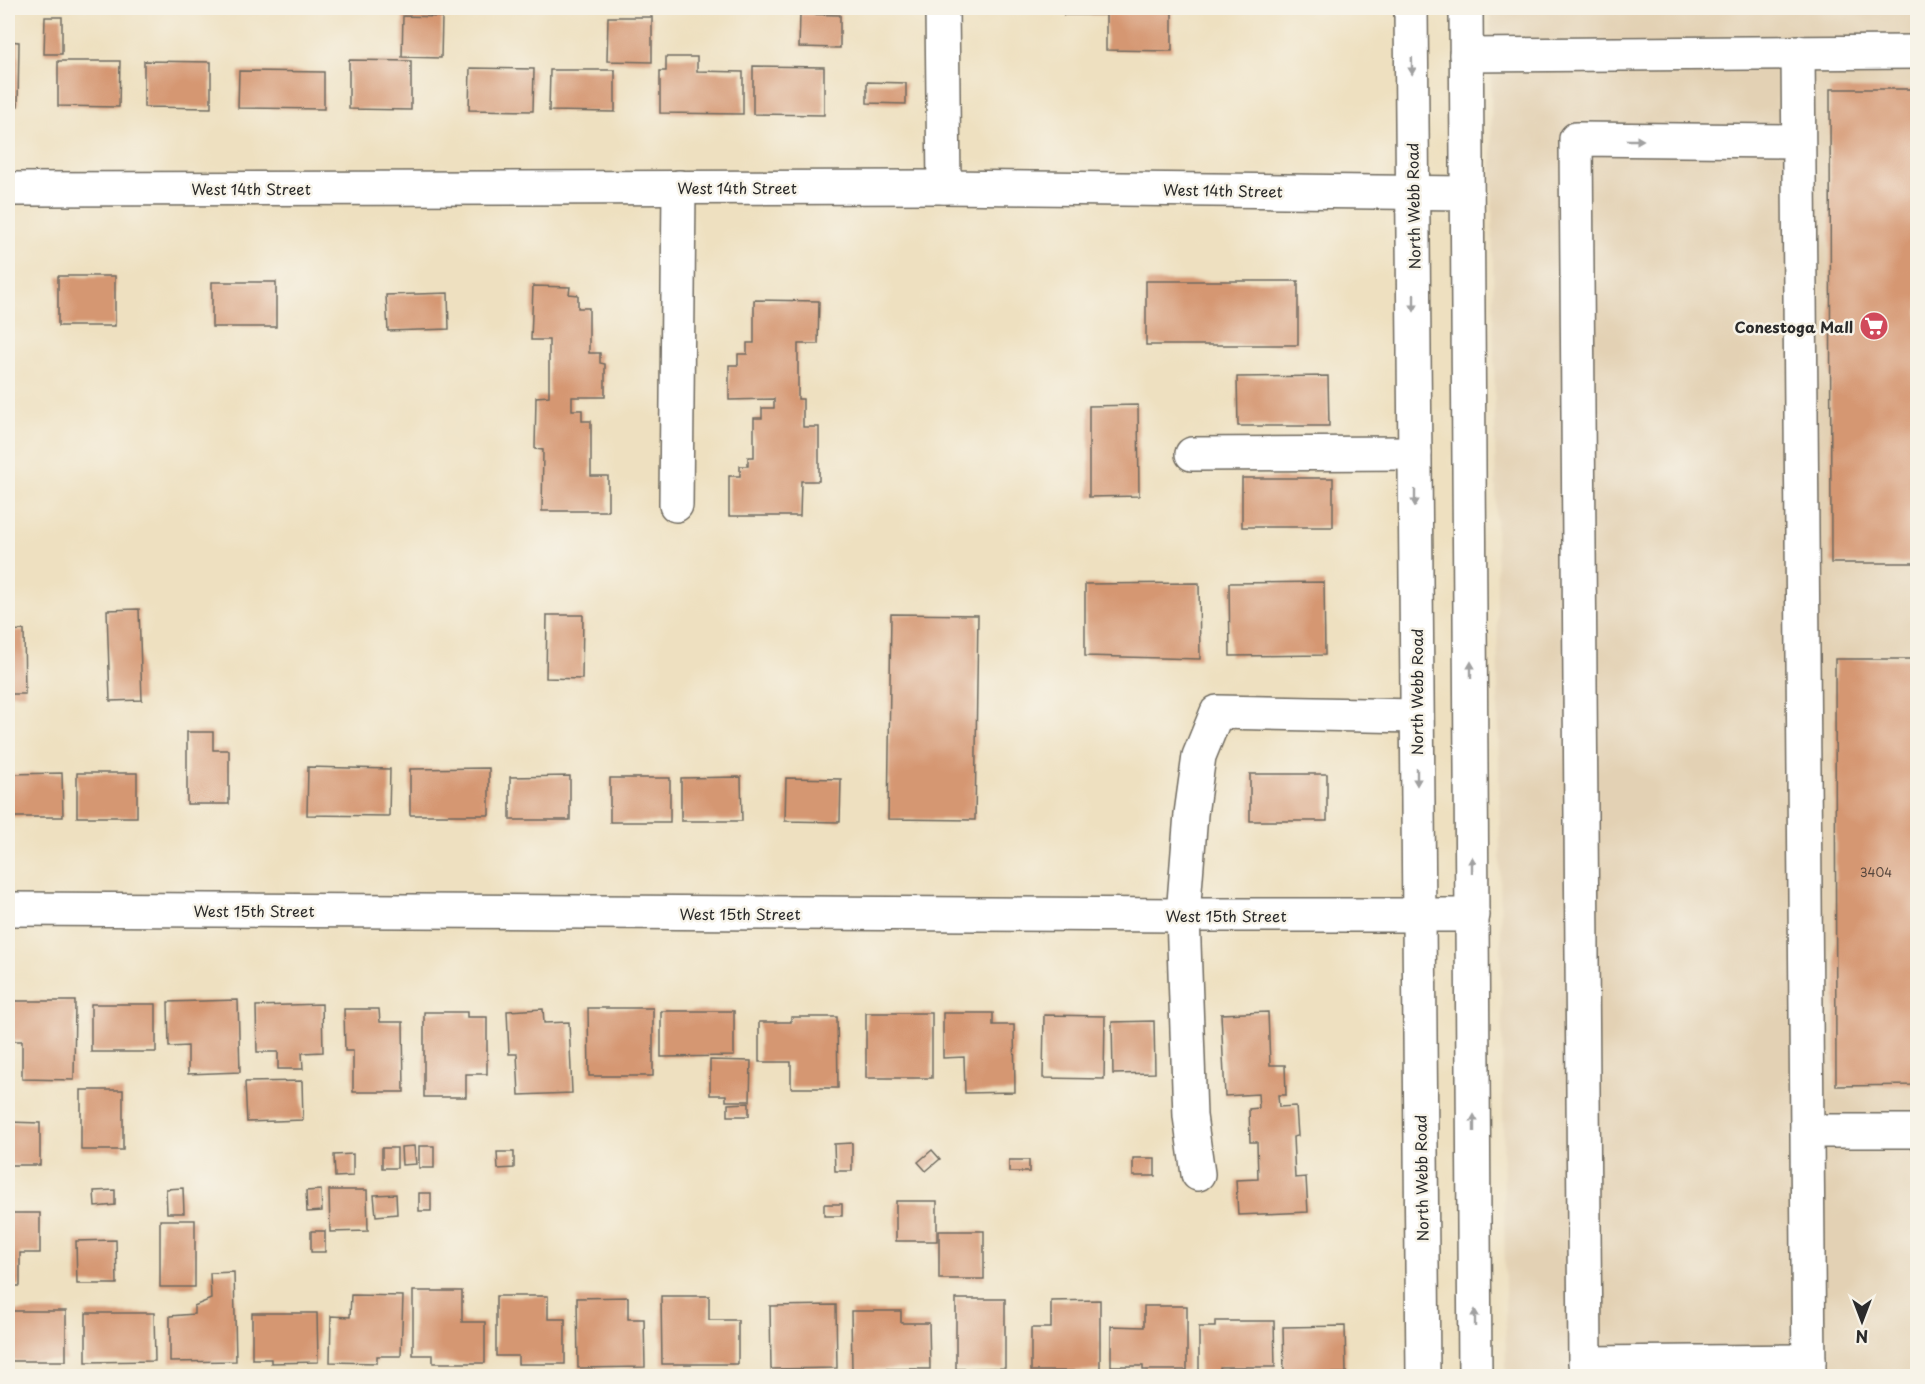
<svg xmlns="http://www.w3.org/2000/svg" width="1925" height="1384" viewBox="0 0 1925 1384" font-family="'Playpen Sans',sans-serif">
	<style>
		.built { fill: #e3d1b4 }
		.building { fill: #d59772 }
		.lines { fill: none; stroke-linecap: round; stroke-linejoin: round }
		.minor-casing { stroke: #6f6a5f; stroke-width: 36 }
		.major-casing { stroke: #6f6a5f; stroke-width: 36 }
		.minor { stroke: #fff; stroke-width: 33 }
		.major { stroke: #fff; stroke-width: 33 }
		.oneway { fill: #a0a0a0 }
		.labels { text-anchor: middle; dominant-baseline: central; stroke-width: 5; stroke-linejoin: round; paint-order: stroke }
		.number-label { font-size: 12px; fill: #56463d }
		.street-label { font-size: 15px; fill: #2b2b2b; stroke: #f7f3e8 }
		.poi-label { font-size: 15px; font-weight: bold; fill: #2b2b2b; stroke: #f7f3e8; text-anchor: end }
	</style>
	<rect width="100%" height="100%" fill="#f7f3e8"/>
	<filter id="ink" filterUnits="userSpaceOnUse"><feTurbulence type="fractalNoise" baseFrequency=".0167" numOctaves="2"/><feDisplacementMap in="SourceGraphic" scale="12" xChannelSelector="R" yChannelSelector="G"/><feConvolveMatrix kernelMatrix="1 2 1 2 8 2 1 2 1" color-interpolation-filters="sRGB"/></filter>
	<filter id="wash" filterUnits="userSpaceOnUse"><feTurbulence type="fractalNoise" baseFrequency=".008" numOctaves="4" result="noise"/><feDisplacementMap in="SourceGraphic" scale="24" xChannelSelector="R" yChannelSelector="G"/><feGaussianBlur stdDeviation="1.35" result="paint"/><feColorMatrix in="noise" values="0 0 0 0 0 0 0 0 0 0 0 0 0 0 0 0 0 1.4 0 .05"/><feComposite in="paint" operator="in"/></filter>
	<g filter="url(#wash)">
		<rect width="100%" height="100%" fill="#eee0c0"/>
		<!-- built -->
		<polygon class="built" points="1490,8 1917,8 1917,1376 1506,1376"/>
		<g id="blocks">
			<!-- building -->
			<g class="building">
				<polygon points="1065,8 1172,8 1172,51 1106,50 1106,15 1064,15"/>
				<polygon points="800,14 840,15 840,48 799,47"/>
				<polygon points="403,16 442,17 441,58 402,57"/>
				<polygon points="45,17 62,17 62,54 44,54"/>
				<polygon points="608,17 652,17 652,62 607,61"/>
				<polygon points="8,41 19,42 18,106 8,105"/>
				<polygon points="666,57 697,57 697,71 743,72 743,114 660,113 660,71 666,71"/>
				<polygon points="349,60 411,61 411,110 349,109"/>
				<polygon points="58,61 120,61 119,107 58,106"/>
				<polygon points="144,61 211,62 211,108 144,107"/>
				<polygon points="753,66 824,67 824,115 753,114"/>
				<polygon points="470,68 534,69 533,111 469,110"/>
				<polygon points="550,70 615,70 615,112 549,111"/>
				<polygon points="239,71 324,72 324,109 238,108"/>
				<polygon points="867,82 906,83 906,104 867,103"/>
				<polygon points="1830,89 1918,89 1918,563 1831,563"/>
				<rect x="58" y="276" width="57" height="50"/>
				<rect x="1146" y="281" width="152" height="64"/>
				<rect x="212" y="282" width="64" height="45"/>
				<polygon points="533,286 570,287 569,294 578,295 578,308 589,308 589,353 600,353 600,363 605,364 605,397 572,397 572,410 582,410 582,421 591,421 591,476 608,476 608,511 542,511 543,450 535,449 536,397 549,396 549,340 531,340"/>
				<polygon points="448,293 449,329 388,331 386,295"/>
				<polygon points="754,300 819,301 818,344 798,344 798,399 803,399 803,427 819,427 819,481 801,481 800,516 729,516 729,476 740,476 740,466 748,466 748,457 754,457 754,418 762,418 762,408 774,408 774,399 729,400 729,365 738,365 738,354 747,354 747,343 754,343"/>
				<polygon points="1328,376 1329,426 1238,426 1237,377"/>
				<polygon points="1138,405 1139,496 1089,497 1089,406"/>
				<rect x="1242" y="478" width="91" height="49"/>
				<polygon points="1324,582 1325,655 1230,656 1229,583"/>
				<polygon points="1199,583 1200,659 1085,656 1085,584"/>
				<polygon points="139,609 142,700 110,701 107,610"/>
				<polygon points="891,614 978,615 975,820 888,819"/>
				<polygon points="547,615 583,615 582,679 546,678"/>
				<polygon points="24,630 25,694 8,694 8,631"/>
				<polygon points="1835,659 1918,659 1918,1085 1836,1086"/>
				<polygon points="187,732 213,732 213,750 229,750 229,804 187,804"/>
				<polygon points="308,767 390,769 389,816 307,815"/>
				<polygon points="489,768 489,815 410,815 410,769"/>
				<polygon points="62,773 63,817 8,817 8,774"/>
				<rect x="77" y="773" width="60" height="44"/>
				<rect x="1250" y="774" width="77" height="47"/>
				<polygon points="570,776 570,820 510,820 510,777"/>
				<polygon points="741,777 742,821 681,821 681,778"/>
				<rect x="610" y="778" width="60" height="44"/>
				<polygon points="786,778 841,779 840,822 785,821"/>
				<polygon points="238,1000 240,1072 188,1074 188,1046 169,1047 168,1002"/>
				<polygon points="8,1001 75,1001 74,1080 22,1079 22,1041 8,1041"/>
				<rect x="91" y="1004" width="65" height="48"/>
				<polygon points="322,1004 323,1052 302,1053 303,1069 278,1069 278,1052 257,1052 256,1006"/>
				<polygon points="588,1008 653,1008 653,1076 589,1076"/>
				<polygon points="344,1009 379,1009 380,1022 403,1022 404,1092 353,1092 353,1051 345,1051"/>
				<polygon points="543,1009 544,1023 569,1022 572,1093 519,1095 517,1054 509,1054 507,1011"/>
				<polygon points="661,1011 734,1011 734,1056 661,1057"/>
				<polygon points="424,1012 467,1012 467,1017 487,1017 487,1074 466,1074 466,1097 424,1097"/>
				<polygon points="1268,1012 1270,1065 1285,1065 1286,1095 1278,1095 1279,1107 1296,1106 1298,1136 1293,1137 1295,1178 1306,1177 1308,1212 1238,1215 1236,1180 1258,1179 1257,1142 1250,1142 1249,1109 1259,1108 1258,1094 1225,1096 1221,1014"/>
				<rect x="866" y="1013" width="66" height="65"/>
				<polygon points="943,1013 993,1013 993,1025 1014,1025 1015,1092 965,1093 964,1057 943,1058"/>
				<polygon points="1044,1015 1105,1016 1104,1079 1043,1078"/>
				<polygon points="791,1017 837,1017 838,1088 791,1088 791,1062 759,1062 759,1022 791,1022"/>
				<polygon points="1154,1021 1155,1073 1113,1074 1112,1022"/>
				<polygon points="710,1060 751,1061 750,1101 726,1101 726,1095 710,1095"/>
				<polygon points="302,1081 303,1120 247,1122 245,1082"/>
				<rect x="81" y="1090" width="42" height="60"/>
				<polygon points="749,1103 749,1116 728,1116 728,1104"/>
				<polygon points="8,1122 40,1123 40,1165 8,1165"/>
				<polygon points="852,1143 852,1171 835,1171 834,1144"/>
				<polygon points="414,1146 416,1164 402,1165 401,1147"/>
				<rect x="419" y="1146" width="15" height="22"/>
				<rect x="382" y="1148" width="15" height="20"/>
				<polygon points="932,1150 940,1159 926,1171 918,1162"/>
				<polygon points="497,1152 514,1152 514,1168 498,1169"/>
				<polygon points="353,1154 353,1176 335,1177 334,1155"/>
				<rect x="1133" y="1158" width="22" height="18"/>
				<rect x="1009" y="1160" width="20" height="12"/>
				<polygon points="183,1188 184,1213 167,1213 166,1189"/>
				<polygon points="115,1190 115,1205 95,1207 94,1191"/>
				<polygon points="321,1190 322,1211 307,1212 306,1191"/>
				<polygon points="329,1190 367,1190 368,1231 330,1232"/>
				<rect x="419" y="1193" width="12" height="18"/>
				<polygon points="396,1194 397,1214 376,1216 374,1195"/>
				<rect x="896" y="1201" width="41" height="40"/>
				<rect x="824" y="1204" width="18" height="12"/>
				<polygon points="8,1213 40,1213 40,1253 20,1253 20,1286 8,1286"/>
				<rect x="160" y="1220" width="35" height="67"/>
				<rect x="311" y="1231" width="14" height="21"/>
				<rect x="939" y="1231" width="45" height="48"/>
				<polygon points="116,1240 117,1284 77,1284 76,1241"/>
				<polygon points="234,1272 236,1361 170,1362 170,1316 194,1314 194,1306 211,1299 210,1273"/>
				<polygon points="413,1291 462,1291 462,1322 485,1322 485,1363 433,1363 433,1355 413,1355"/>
				<polygon points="351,1295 403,1296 401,1356 377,1356 377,1363 330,1362 331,1316 350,1317"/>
				<polygon points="496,1296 548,1296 548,1319 565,1319 565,1364 518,1364 518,1356 496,1356"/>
				<polygon points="661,1296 709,1296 709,1320 738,1320 738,1364 662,1364"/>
				<polygon points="628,1297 628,1319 644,1319 645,1367 578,1368 577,1298"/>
				<polygon points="956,1299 1005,1299 1005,1368 956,1369"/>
				<polygon points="1100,1300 1100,1371 1031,1371 1031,1328 1051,1328 1051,1301"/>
				<polygon points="836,1305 837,1368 771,1369 770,1306"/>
				<polygon points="1144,1306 1187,1306 1187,1370 1143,1370 1143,1366 1111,1366 1111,1326 1144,1327"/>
				<rect x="8" y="1311" width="58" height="50"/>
				<polygon points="851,1311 901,1311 901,1323 929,1323 930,1369 852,1369"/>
				<polygon points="86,1313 154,1313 155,1361 86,1362"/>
				<polygon points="252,1313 317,1313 318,1362 271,1363 271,1359 252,1359"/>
				<polygon points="1215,1321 1274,1321 1275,1367 1220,1367 1220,1372 1199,1372 1199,1327 1215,1327"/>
				<polygon points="1345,1326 1346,1373 1284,1374 1283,1327"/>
			</g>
		</g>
	</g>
	<g filter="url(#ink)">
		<use href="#blocks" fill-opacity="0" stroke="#6f6a5f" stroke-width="1.5"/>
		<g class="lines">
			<!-- minor casing -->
			<g class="minor-casing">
				<g id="minor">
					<polyline points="942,8 944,187"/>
					<polyline points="1798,52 1809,1376"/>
					<polyline points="1466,55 1918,52"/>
					<polyline points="1798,141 1576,139 1585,1363 1809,1361"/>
					<polyline points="8,189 944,187 1467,193"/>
					<polyline points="1192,454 1415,453"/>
					<polyline points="676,505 679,187"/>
					<polyline points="8,909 1183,915 1473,915"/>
					<polyline points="1807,1131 1918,1131"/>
					<polyline points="1198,1174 1190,1116 1183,915 1191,814 1199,756 1217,712 1417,716"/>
				</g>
			</g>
			<!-- major casing -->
			<g class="major-casing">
				<g id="major">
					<polyline points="1411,8 1423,1376"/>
					<polyline points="1466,8 1475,1376"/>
				</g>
			</g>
			<!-- minor -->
			<use href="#minor" class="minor"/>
			<!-- major -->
			<use href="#major" class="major"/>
		</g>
		<!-- one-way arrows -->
		<defs><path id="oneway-solid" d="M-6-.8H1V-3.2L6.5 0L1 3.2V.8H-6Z" transform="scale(1.5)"/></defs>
		<g class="oneway">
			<use href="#oneway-solid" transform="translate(1412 66) rotate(89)"/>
			<use href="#oneway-solid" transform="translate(1635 140)"/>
			<use href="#oneway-solid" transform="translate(1414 303) rotate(90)"/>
			<use href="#oneway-solid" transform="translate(1415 498) rotate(90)"/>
			<use href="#oneway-solid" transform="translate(1471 670) rotate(-90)"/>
			<use href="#oneway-solid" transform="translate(1417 777) rotate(90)"/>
			<use href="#oneway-solid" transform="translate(1472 865) rotate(-90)"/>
			<use href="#oneway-solid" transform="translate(1474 1123) rotate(-90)"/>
			<use href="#oneway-solid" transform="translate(1475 1318) rotate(-90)"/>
		</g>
	</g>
	<!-- icons -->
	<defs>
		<g id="supermarket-disc" transform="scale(1.5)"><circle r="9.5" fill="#d1495b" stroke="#f7f3e8"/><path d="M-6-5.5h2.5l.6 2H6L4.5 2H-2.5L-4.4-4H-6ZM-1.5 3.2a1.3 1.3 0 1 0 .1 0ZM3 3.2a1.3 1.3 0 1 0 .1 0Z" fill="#fff"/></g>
	</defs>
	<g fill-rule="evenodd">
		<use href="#supermarket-disc" x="1874" y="326"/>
	</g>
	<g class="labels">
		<!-- number labels -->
		<g class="number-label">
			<text x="1876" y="872">3404</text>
		</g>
		<!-- street labels -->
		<g class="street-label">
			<text x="737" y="187">West 14th Street</text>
			<text x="251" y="188">West 14th Street</text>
			<text transform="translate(1223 190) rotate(1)">West 14th Street</text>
			<text transform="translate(1413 206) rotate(-91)">North Webb Road</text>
			<text transform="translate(1416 692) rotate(-90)">North Webb Road</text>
			<text x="254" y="910">West 15th Street</text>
			<text x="740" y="913">West 15th Street</text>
			<text x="1226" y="915">West 15th Street</text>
			<text transform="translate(1421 1178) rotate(-91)">North Webb Road</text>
		</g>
		<!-- poi labels -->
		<g class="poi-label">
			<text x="1853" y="326">Conestoga Mall</text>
		</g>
	</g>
	<!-- margin -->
	<rect width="1925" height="1384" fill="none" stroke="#f7f3e8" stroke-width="30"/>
	<!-- north arrow -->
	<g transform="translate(1862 1321) rotate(180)" stroke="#f7f3e8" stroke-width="4.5" paint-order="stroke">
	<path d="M0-4.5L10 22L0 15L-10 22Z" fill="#2b2b2b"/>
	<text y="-9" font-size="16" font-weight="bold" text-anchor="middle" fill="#2b2b2b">N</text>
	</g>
</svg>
